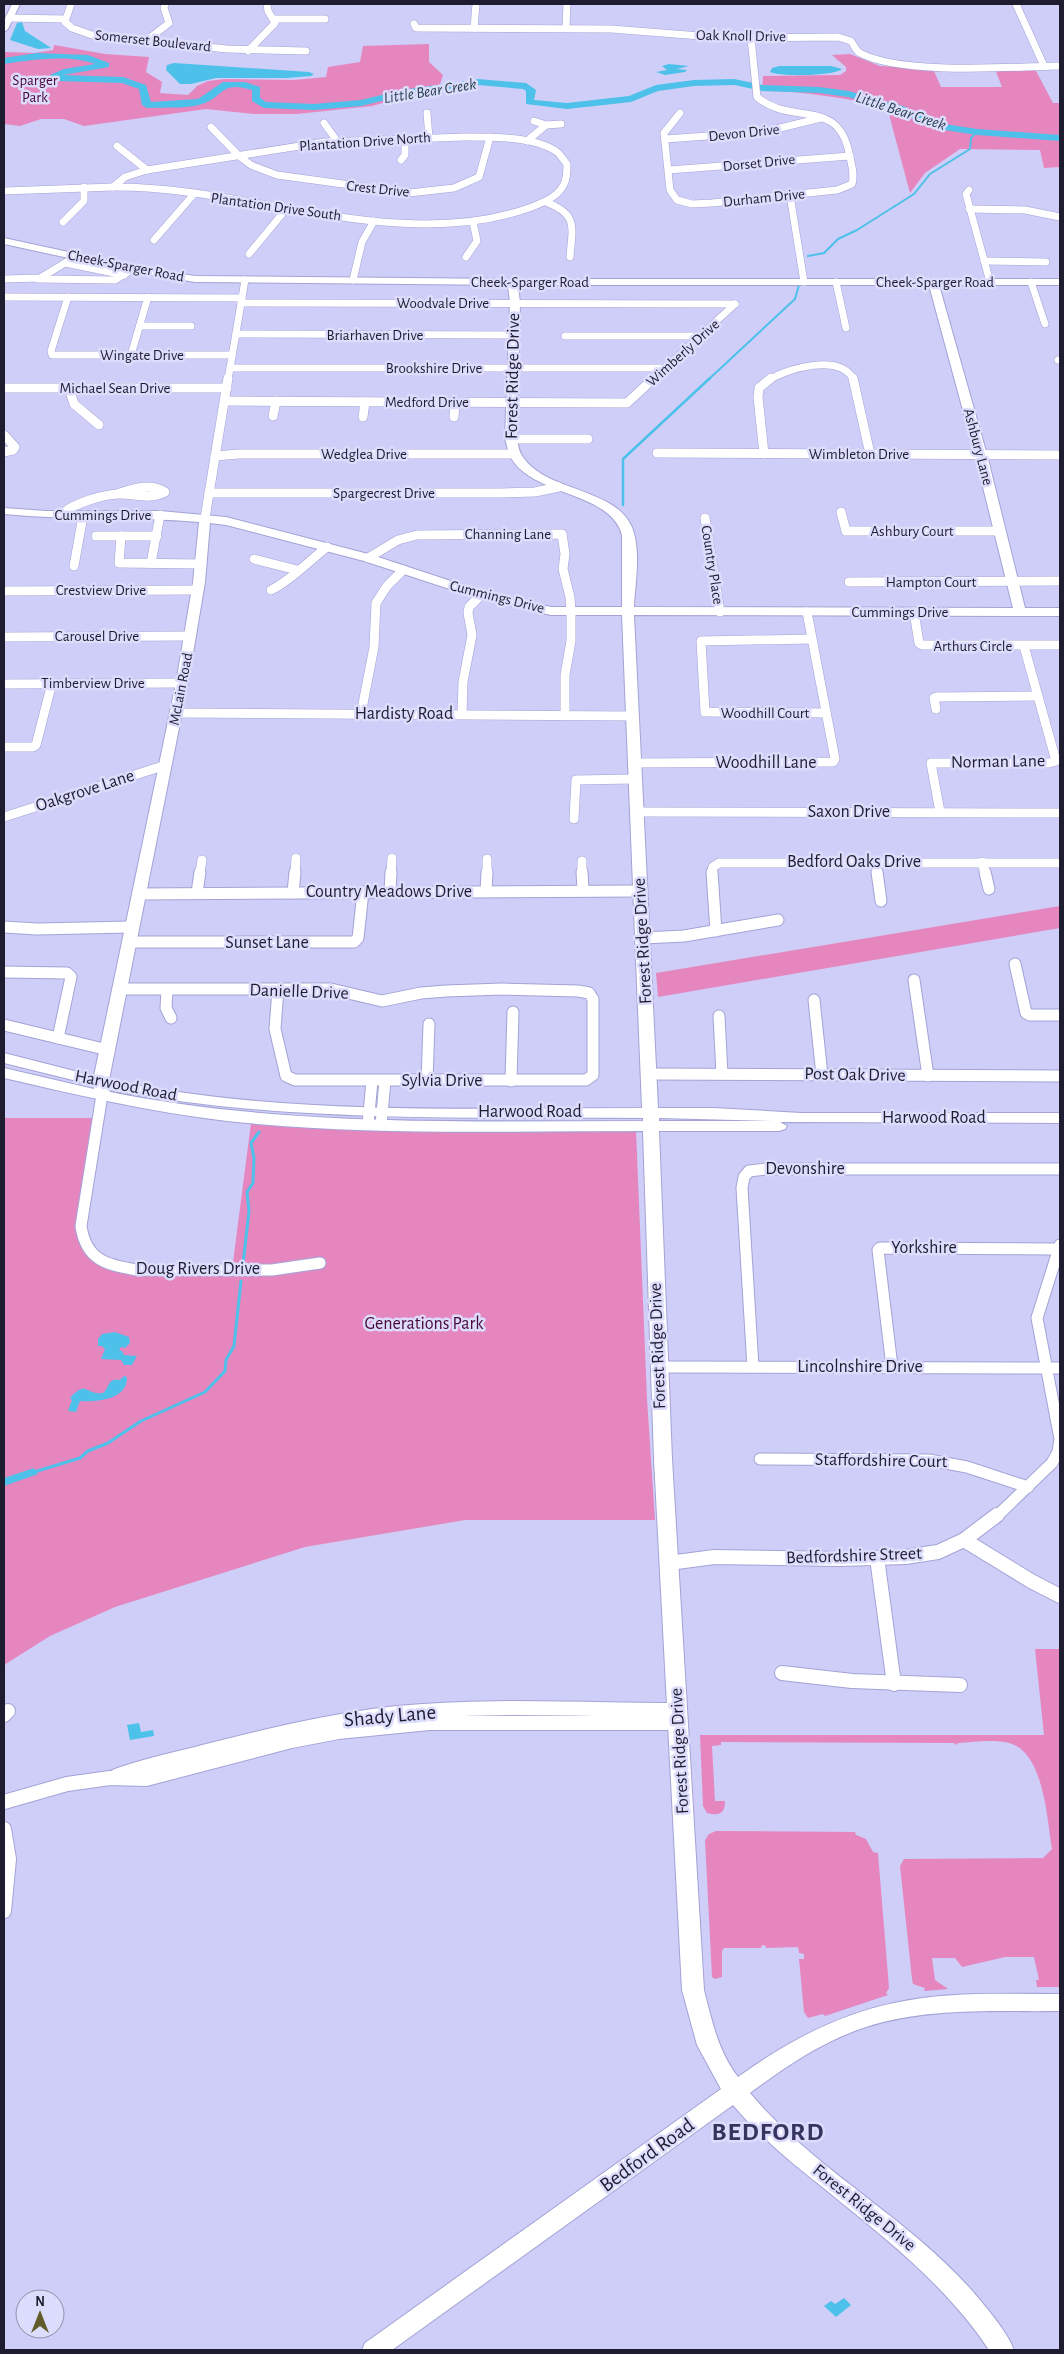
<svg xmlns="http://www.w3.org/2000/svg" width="1064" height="2354" viewBox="0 0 1064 2354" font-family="'Alegreya Sans',sans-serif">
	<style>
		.green { fill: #e686bf }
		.water { fill: #4dc1e9 }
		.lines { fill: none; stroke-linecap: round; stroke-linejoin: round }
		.stream-far2 { stroke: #4dc1e9; stroke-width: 2 }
		.stream-far1 { stroke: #4dc1e9; stroke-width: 2.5 }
		.stream { stroke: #4dc1e9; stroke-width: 3 }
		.river { fill: #4dc1e9; fill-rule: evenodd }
		.street-far3-casing { stroke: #a3a3d6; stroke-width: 8 }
		.street-far2-casing { stroke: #a3a3d6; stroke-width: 10 }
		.street-far1-casing { stroke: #a3a3d6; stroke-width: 13 }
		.street-casing { stroke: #a3a3d6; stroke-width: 16 }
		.secondary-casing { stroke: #a3a3d6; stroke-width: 2 }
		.street-far3 { stroke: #fff; stroke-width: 7 }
		.street-far2 { stroke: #fff; stroke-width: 9 }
		.street-far1 { stroke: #fff; stroke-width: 11 }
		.street { stroke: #fff; stroke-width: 14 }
		.secondary { fill: #fff; fill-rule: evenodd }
		.labels { text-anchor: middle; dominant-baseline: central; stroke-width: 5; stroke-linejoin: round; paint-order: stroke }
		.far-street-label { font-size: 15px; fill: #1e1d30; stroke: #dcdcfc }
		.far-park-label { font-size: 15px; fill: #4a0935; stroke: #dcdcfc }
		.far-water-label { font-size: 16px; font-style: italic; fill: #27414b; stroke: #dcdcfc }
		.street-label { font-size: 18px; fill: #1e1d30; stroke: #dcdcfc }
		.park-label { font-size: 18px; fill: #4a0935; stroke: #dcdcfc }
		.near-street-label { font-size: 21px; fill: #1e1d30; stroke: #dcdcfc }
		.near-district-label { font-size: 26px; font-weight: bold; letter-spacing: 1px; fill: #37355f; stroke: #dcdcfc }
	</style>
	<rect width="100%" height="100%" fill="#cecef8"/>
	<!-- green -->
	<g class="green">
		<polygon points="429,44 429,62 443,75 437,94 403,97 372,106 297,114 254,114 206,109 84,126 64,119 41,119 20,126 4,124 4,52 35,53 53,50 54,45 105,54 149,57 146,72 162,82 160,93 188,95 197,86 208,81 225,79 294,80 326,77 328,67 360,62 363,46"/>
		<path d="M850,54L880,66L933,69L941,87H1002L995,69H1035L1053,103H1060V167L1044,168L1040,150L960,149L925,173L910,193L887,107C845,98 804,91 762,91L763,76L840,75L846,71V67L832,55Z"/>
		<polygon points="1060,906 1060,928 658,997 656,973"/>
		<polygon points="4,1118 100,1118 82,1239 106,1263 232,1270 251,1123 636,1130 647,1399 655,1520 465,1520 305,1547 115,1607 50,1636 4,1665"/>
		<path d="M1035,1649H1060V1987H1037L1036,1980H1039L1034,1957H1005L962,1967L955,1958H932L935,1980L948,1989L924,1991L925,1988L913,1984L912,1979L900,1866L904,1859L1043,1858L1052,1849C1047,1819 1044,1752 1009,1743C993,1739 974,1742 958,1743L957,1745L954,1743L721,1742V1745L712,1746L715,1801H725C725,1814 719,1816 707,1813L703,1806L700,1735H1044Z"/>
		<polygon points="716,1831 855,1832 856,1835 866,1839 873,1852 878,1853 889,1988 886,1993 888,1995 825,2016 823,2014 808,2018 804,2012 799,1959 804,1959 804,1954 799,1953 798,1947 766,1948 766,1946 762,1945 761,1948 724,1948 722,1951 722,1977 715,1979 712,1977 705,1840 709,1834"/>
	</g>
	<!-- water -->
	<g class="water">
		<polygon points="22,22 25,31 51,48 38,49 10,40 17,23"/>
		<polygon points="174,63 309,72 314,74 311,76 287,78 216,78 191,84 180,84 166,70 167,65"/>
		<polygon points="669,64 689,66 677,69 687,70 685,72 665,75 656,72 667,70 662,66"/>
		<path d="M779,66H831L842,69C834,76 780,77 770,72L772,68Z"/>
		<polygon points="115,1332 129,1337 130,1343 125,1348 121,1347 119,1350 122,1351 124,1355 137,1356 132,1365 124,1365 121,1360 101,1359 105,1349 102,1346 98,1346 98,1339 102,1334"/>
		<path d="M124,1376L127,1377C128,1400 96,1402 80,1401L76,1412L68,1411L72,1400L70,1398C87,1379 86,1396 103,1393C110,1387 107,1378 120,1380Z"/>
		<polygon points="34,1468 38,1474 4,1486 4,1478"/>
		<polygon points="139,1723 141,1732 153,1730 154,1736 130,1740 127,1725"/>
		<polygon points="844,2298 851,2305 836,2317 824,2306 831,2301 835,2304"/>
	</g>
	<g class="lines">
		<!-- stream-far2 -->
		<g class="stream-far2">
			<polyline points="808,256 824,253 838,239 857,230 914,194 930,174 970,149 971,138 977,132"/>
			<polyline points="708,380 795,299 799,285"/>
		</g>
		<!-- stream-far1 -->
		<polyline class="stream-far1" points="623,505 623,459 710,378"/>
		<!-- stream -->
		<g class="stream">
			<polyline points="243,1264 249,1211 247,1192 253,1183 254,1158 251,1143 259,1132"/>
			<polyline points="34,1472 80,1458 88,1451 108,1443 141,1421 205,1392 225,1371 226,1360 234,1346 241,1281"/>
		</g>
		<!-- river -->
		<path class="river" d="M37,53L88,55L109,63V67L63,75L123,77L146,85L151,102L198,99L223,82H245L260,87V98L266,102L314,104L361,100L402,90L478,79L526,83L536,90L534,100L567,103L629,96L656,85L694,80L734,79L763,85L819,87L849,91L906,107L929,120L945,124L977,129L1060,135V141L977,135L945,130L921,124L900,111L848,97L819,93L763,91L734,85L694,86L658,91L631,102L567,109L526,104V91L523,89L478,85L402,96L361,106L314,110L264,108L252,101V90C220,80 224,97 202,104C189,109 162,107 147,108L142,105L139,89L122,83L57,81L50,75L64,69L95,64C69,54 31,60 4,64V58Z"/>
		<!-- street-far3 casing -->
		<g class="street-far3-casing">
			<g id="street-far3">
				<polyline points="71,4 65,22 72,28 92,35 227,49 306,51"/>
				<polyline points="1016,4 1044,66"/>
				<polyline points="9,18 65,19"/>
				<polyline points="274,19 325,19"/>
				<path d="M414,24L416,28L611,29L726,38L838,37L851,41C854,45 856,51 860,53C900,75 1012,67 1060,66"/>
				<polyline points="474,28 476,4"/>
				<polyline points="566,28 567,4"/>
				<polyline points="146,41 169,23 164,8 165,4"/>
				<polyline points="248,51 275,23 268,11 267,4"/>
				<polyline points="427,113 429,138"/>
				<path d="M680,113L664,133L670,190L677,200L692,204L712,203L837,190L852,184C855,174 851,163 849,153C838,97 791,126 757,97L751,38"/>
				<polyline points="534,121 546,125 561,124"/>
				<polyline points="324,123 337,141"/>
				<polyline points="211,127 239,156 251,165 277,175 409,193 454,188 479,177 490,137"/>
				<path d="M464,137C490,137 535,136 557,152C561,155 564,161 567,164C567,172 567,180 563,186C556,198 542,203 529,208C399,254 248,186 113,187L125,177L147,170L325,142Z"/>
				<polyline points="665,139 764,132 821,118"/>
				<polyline points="527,141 546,125"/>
				<polyline points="117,146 147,170"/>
				<polyline points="401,160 405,155 405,138"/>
				<polyline points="669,170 850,156"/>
				<polyline points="969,190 966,194 990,282"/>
				<polyline points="4,191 113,187"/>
				<polyline points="790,195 804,282"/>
				<path d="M546,202C579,215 572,227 570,257"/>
				<polyline points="969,209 1025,210 1060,217"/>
				<polyline points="63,222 84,201 84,187"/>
				<polyline points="154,240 194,194"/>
				<polyline points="249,254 287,208"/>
				<polyline points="466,257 477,241 473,222"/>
				<polyline points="984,261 1046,262"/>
				<polyline points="65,263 124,275"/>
				<polyline points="4,279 40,278 75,257"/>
				<polyline points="38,279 115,280 133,269"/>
				<polyline points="353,280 362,242 374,221"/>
				<polyline points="836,282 846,328"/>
				<polyline points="1031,282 1045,324"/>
				<polyline points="4,297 242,298"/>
				<polyline points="68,297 51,351 52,355 232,355"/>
				<polyline points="241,303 735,304"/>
				<polyline points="140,326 191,326"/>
				<polyline points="236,334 514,335"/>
				<polyline points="565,336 702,336"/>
				<polyline points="131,355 148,297"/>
				<polyline points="1058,360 1060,360"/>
				<polyline points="230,368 667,368"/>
				<polyline points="228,380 245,280"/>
				<polyline points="652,380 735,304"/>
				<path d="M769,380C788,368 840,353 854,380"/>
			</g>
		</g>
		<!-- street-far2 casing -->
		<g class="street-far2-casing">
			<g id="street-far2">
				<polyline points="853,378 870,454"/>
				<polyline points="4,388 227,388"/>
				<polyline points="69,388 74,404 99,425"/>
				<polyline points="225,401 627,403 654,378"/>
				<polyline points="273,416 276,401"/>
				<polyline points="363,417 365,402"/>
				<polyline points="454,417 455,403"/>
				<polyline points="4,435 15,447 13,450 4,452"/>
				<polyline points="511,439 588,439"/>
				<polyline points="657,453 1060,455"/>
				<polyline points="764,454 758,397 759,388 771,378"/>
				<polyline points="215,456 239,454 513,454"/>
				<polyline points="209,493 500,493 535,492 559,487"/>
				<polyline points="841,512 846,531 1000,531"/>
				<path d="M62,515C70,504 105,494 119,494C135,494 150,500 165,492C150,482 132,489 117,494"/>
				<polyline points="205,518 228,378"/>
				<polyline points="705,518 720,612"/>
				<polyline points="96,536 157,536"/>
				<polyline points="121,536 119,563 201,564"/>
				<polyline points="368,558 398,540 417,535 562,534 565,554 563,569 570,597 571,612 571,641 565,675 565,715"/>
				<polyline points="254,559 297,570"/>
				<polyline points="151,563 160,515"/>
				<polyline points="74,566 83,516"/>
				<polyline points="849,582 1060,581"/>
				<path d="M271,590C290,581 309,561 327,547"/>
				<polyline points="4,591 198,590"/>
				<polyline points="914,612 919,643 922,645 1060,645"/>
				<polyline points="4,637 191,636"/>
				<polyline points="811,639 701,641 705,712 826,713"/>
				<polyline points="4,684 182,683"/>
				<polyline points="936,709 934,698 936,697 1038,696"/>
				<polyline points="176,713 632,716"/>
				<polyline points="361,714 374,647 376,603 387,586 403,570"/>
				<polyline points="462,714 463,682 472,635 468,613 469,607 481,595"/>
				<polyline points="4,747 33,747 36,745 52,683"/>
				<polyline points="635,763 833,762 835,759 807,612"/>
				<polyline points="637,812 1060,813"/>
				<polyline points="940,812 931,763 1049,763 1056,761 1024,646"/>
				<polyline points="4,817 166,765"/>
				<polyline points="574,819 576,780 635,779"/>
				<polyline points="582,861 582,873"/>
				<polyline points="875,862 877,873"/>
				<polyline points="982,862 985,873"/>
				<polyline points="200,873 202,860"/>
				<polyline points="295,873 296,858"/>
				<polyline points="391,873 392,858"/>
				<polyline points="487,873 487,859"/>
				<polyline points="712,873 713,867 719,863 1060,863"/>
			</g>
		</g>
		<!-- street-far1 casing -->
		<g class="street-far1-casing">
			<g id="street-far1">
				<polyline points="582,872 583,891"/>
				<polyline points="712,872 716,931"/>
				<polyline points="877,872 881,901"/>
				<polyline points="985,872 989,889"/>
				<polyline points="486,891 487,872"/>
				<polyline points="390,892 391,872"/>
				<polyline points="197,893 200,872"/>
				<polyline points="293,893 295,872"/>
				<polyline points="138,894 641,891"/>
				<polyline points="4,927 37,929 131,927"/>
				<polyline points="643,938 684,936 778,920"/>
				<polyline points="128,942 354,942 358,938 363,892"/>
				<polyline points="1015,964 1026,1013 1030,1015 1060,1015"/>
				<polyline points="4,972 67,973 71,977 58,1038"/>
				<polyline points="914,980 928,1076"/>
				<polyline points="119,989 331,989 382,1001 421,993 446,991 502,989 578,991 589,993 593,999 593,1075 586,1080 295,1080 286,1076 275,1029 278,989"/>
				<polyline points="167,990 166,1008 171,1018"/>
				<polyline points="814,1000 822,1075"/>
				<polyline points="719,1016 722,1074"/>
				<polyline points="4,1025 108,1050"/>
				<polyline points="649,1074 1060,1076"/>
				<polyline points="427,1081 429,1024"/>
				<polyline points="511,1081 513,1012"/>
				<path d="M102,1095L81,1226C86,1260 106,1265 137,1270H272L320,1263"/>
				<polyline points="368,1124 372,1081"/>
				<polyline points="381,1125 385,1081"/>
				<polyline points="659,1367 1060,1368"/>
				<polyline points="753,1367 742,1188 744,1177 749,1171 766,1169 1060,1169"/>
				<polyline points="892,1367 878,1250 880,1248 1059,1249"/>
				<polyline points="760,1459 929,1460 967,1467 1028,1487"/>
				<polyline points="996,1517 1052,1463 1058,1452 1060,1439 1037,1318 1060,1245"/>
			</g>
		</g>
		<!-- street casing -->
		<g class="street-casing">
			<g id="street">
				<polyline points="964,1540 1031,1581 1060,1596"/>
				<polyline points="877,1558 894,1684"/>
				<polyline points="669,1563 714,1557 841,1559 905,1557 938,1552 964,1540 997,1515"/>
				<polyline points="782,1673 852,1681 960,1685"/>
				<polyline points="4,1715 8,1711"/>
				<path d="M116,1776C146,1765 177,1759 207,1751C270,1735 333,1720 397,1713C490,1704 584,1710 677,1710"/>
				<polyline points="4,1802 67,1784 110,1778 146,1779 291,1741 338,1732 429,1723 678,1723"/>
				<polyline points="4,1829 9,1859 4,1911"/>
			</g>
		</g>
		<!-- secondary casing -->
		<g class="secondary-casing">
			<g id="secondary">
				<polygon points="12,4 20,4 8,29 4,32 4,21"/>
				<path d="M4,238L133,266L195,276L513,279H1060V285H939L987,455L1025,608H1060V616L634,615L658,1108H714L801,1113H1060V1123L780,1122L787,1126L785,1129L779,1131H659L672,1459L704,1990C712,2021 718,2051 738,2077C785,2043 836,2015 894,2003C947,1991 1006,1994 1060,1994V2011C996,2012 928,2007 866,2027C823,2041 785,2067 750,2093C816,2172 914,2220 980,2300C992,2315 1007,2332 1014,2350H989C946,2285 886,2239 826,2190C793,2164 760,2137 733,2105L392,2350H362L365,2343L721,2089L697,2045L682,1990L654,1459L643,1131C505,1131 365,1136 227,1121C151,1112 77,1095 4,1078V1068L94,1089L93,1085L4,1063V1053L94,1076L176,683L193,582L199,522C134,516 69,521 4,514V508L46,511H160L226,517L372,555L484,592L551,607H622V535C610,491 534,497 511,458C508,452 507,445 505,439L510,303L508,285L195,282L133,272L4,244ZM518,285H929L975,455L1013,608L634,607C635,583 641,554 633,530C618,487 547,493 523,457C519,452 518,445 517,439L520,303ZM210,523L226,525L364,561L477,598L551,615H622L642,1108C465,1108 284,1116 109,1080L188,683L205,582ZM109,1090C285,1123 465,1117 643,1118V1121C464,1121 285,1127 110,1092ZM659,1118L774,1121H659Z"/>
			</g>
		</g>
		<!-- street-far3 -->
		<use href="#street-far3" class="street-far3"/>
		<!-- street-far2 -->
		<use href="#street-far2" class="street-far2"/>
		<!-- street-far1 -->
		<use href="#street-far1" class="street-far1"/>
		<!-- street -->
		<use href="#street" class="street"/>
		<!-- secondary -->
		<use href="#secondary" class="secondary"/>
	</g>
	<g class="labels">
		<!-- far-street labels -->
		<g class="far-street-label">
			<text transform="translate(741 36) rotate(1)">Oak Knoll Drive</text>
			<text transform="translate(153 41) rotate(6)">Somerset Boulevard</text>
			<text transform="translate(744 133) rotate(-6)">Devon Drive</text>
			<text transform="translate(365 142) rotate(-4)">Plantation Drive North</text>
			<text transform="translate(759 163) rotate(-6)">Dorset Drive</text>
			<text transform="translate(378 189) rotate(6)">Crest Drive</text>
			<text transform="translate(764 198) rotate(-6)">Durham Drive</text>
			<text transform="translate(276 207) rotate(8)">Plantation Drive South</text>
			<text transform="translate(126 266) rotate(11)">Cheek-Sparger Road</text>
			<text x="530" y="282">Cheek-Sparger Road</text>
			<text x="935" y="282">Cheek-Sparger Road</text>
			<text x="443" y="303">Woodvale Drive</text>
			<text x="375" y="335">Briarhaven Drive</text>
			<text transform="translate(683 353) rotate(-42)">Wimberly Drive</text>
			<text x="142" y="355">Wingate Drive</text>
			<text x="434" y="368">Brookshire Drive</text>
			<text x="115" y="388">Michael Sean Drive</text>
			<text x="427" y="402">Medford Drive</text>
			<text transform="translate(978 447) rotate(75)">Ashbury Lane</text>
			<text x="364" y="454">Wedglea Drive</text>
			<text x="859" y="454">Wimbleton Drive</text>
			<text x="384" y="493">Spargecrest Drive</text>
			<text x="103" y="515">Cummings Drive</text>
			<text x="912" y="531">Ashbury Court</text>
			<text x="508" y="534">Channing Lane</text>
			<text transform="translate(712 565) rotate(81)">Country Place</text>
			<text x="931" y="582">Hampton Court</text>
			<text x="101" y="590">Crestview Drive</text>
			<text transform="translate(497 597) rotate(14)">Cummings Drive</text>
			<text x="900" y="612">Cummings Drive</text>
			<text x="97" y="636">Carousel Drive</text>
			<text x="973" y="646">Arthurs Circle</text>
			<text x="93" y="683">Timberview Drive</text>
			<text transform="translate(181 689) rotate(-79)">McLain Road</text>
			<text x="765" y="713">Woodhill Court</text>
		</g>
		<!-- far-park labels -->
		<g class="far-park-label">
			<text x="35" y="80">Sparger<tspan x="35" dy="17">Park</tspan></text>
		</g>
		<!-- far-water labels -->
		<g class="far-water-label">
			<text transform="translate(430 91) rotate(-9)">Little Bear Creek</text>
			<text transform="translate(901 111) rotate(18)">Little Bear Creek</text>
		</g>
		<!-- street labels -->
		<g class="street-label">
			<text transform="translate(513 376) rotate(-89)">Forest Ridge Drive</text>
			<text x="404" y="714">Hardisty Road</text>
			<text transform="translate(998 762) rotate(-1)">Norman Lane</text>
			<text x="766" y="763">Woodhill Lane</text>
			<text transform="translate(85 791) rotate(-18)">Oakgrove Lane</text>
			<text x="849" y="812">Saxon Drive</text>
			<text x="854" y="862">Bedford Oaks Drive</text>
			<text x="389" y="892">Country Meadows Drive</text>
			<text transform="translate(643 941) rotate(-93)">Forest Ridge Drive</text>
			<text x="267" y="943">Sunset Lane</text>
			<text transform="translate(299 992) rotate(2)">Danielle Drive</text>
			<text transform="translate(855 1075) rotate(1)">Post Oak Drive</text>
			<text x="442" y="1081">Sylvia Drive</text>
			<text transform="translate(126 1086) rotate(11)">Harwood Road</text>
			<text x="530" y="1112">Harwood Road</text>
			<text x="934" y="1118">Harwood Road</text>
			<text x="805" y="1169">Devonshire</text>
			<text x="924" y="1248">Yorkshire</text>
			<text x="198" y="1269">Doug Rivers Drive</text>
			<text transform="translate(658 1346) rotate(-92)">Forest Ridge Drive</text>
			<text x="860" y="1367">Lincolnshire Drive</text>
			<text transform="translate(881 1461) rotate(1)">Staffordshire Court</text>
			<text transform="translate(854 1556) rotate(-2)">Bedfordshire Street</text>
			<text transform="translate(680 1751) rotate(-93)">Forest Ridge Drive</text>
			<text transform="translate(864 2208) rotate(39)">Forest Ridge Drive</text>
		</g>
		<!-- park labels -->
		<g class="park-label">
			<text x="424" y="1324">Generations Park</text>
		</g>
		<!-- near-street labels -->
		<g class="near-street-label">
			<text transform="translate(390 1716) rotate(-5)">Shady Lane</text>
			<text transform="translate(647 2155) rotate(-36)">Bedford Road</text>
		</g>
		<!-- near-district labels -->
		<g class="near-district-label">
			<text x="768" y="2132">BEDFORD</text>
		</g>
	</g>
	<!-- border -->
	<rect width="1064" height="2354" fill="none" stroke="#1e1d30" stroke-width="10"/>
	<!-- north arrow -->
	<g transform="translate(40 2314)"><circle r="24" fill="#dcdcfc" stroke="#9090aa"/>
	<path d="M0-4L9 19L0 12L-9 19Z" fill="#605b28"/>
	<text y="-8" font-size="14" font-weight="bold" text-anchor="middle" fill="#1e1d30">N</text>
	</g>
</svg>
